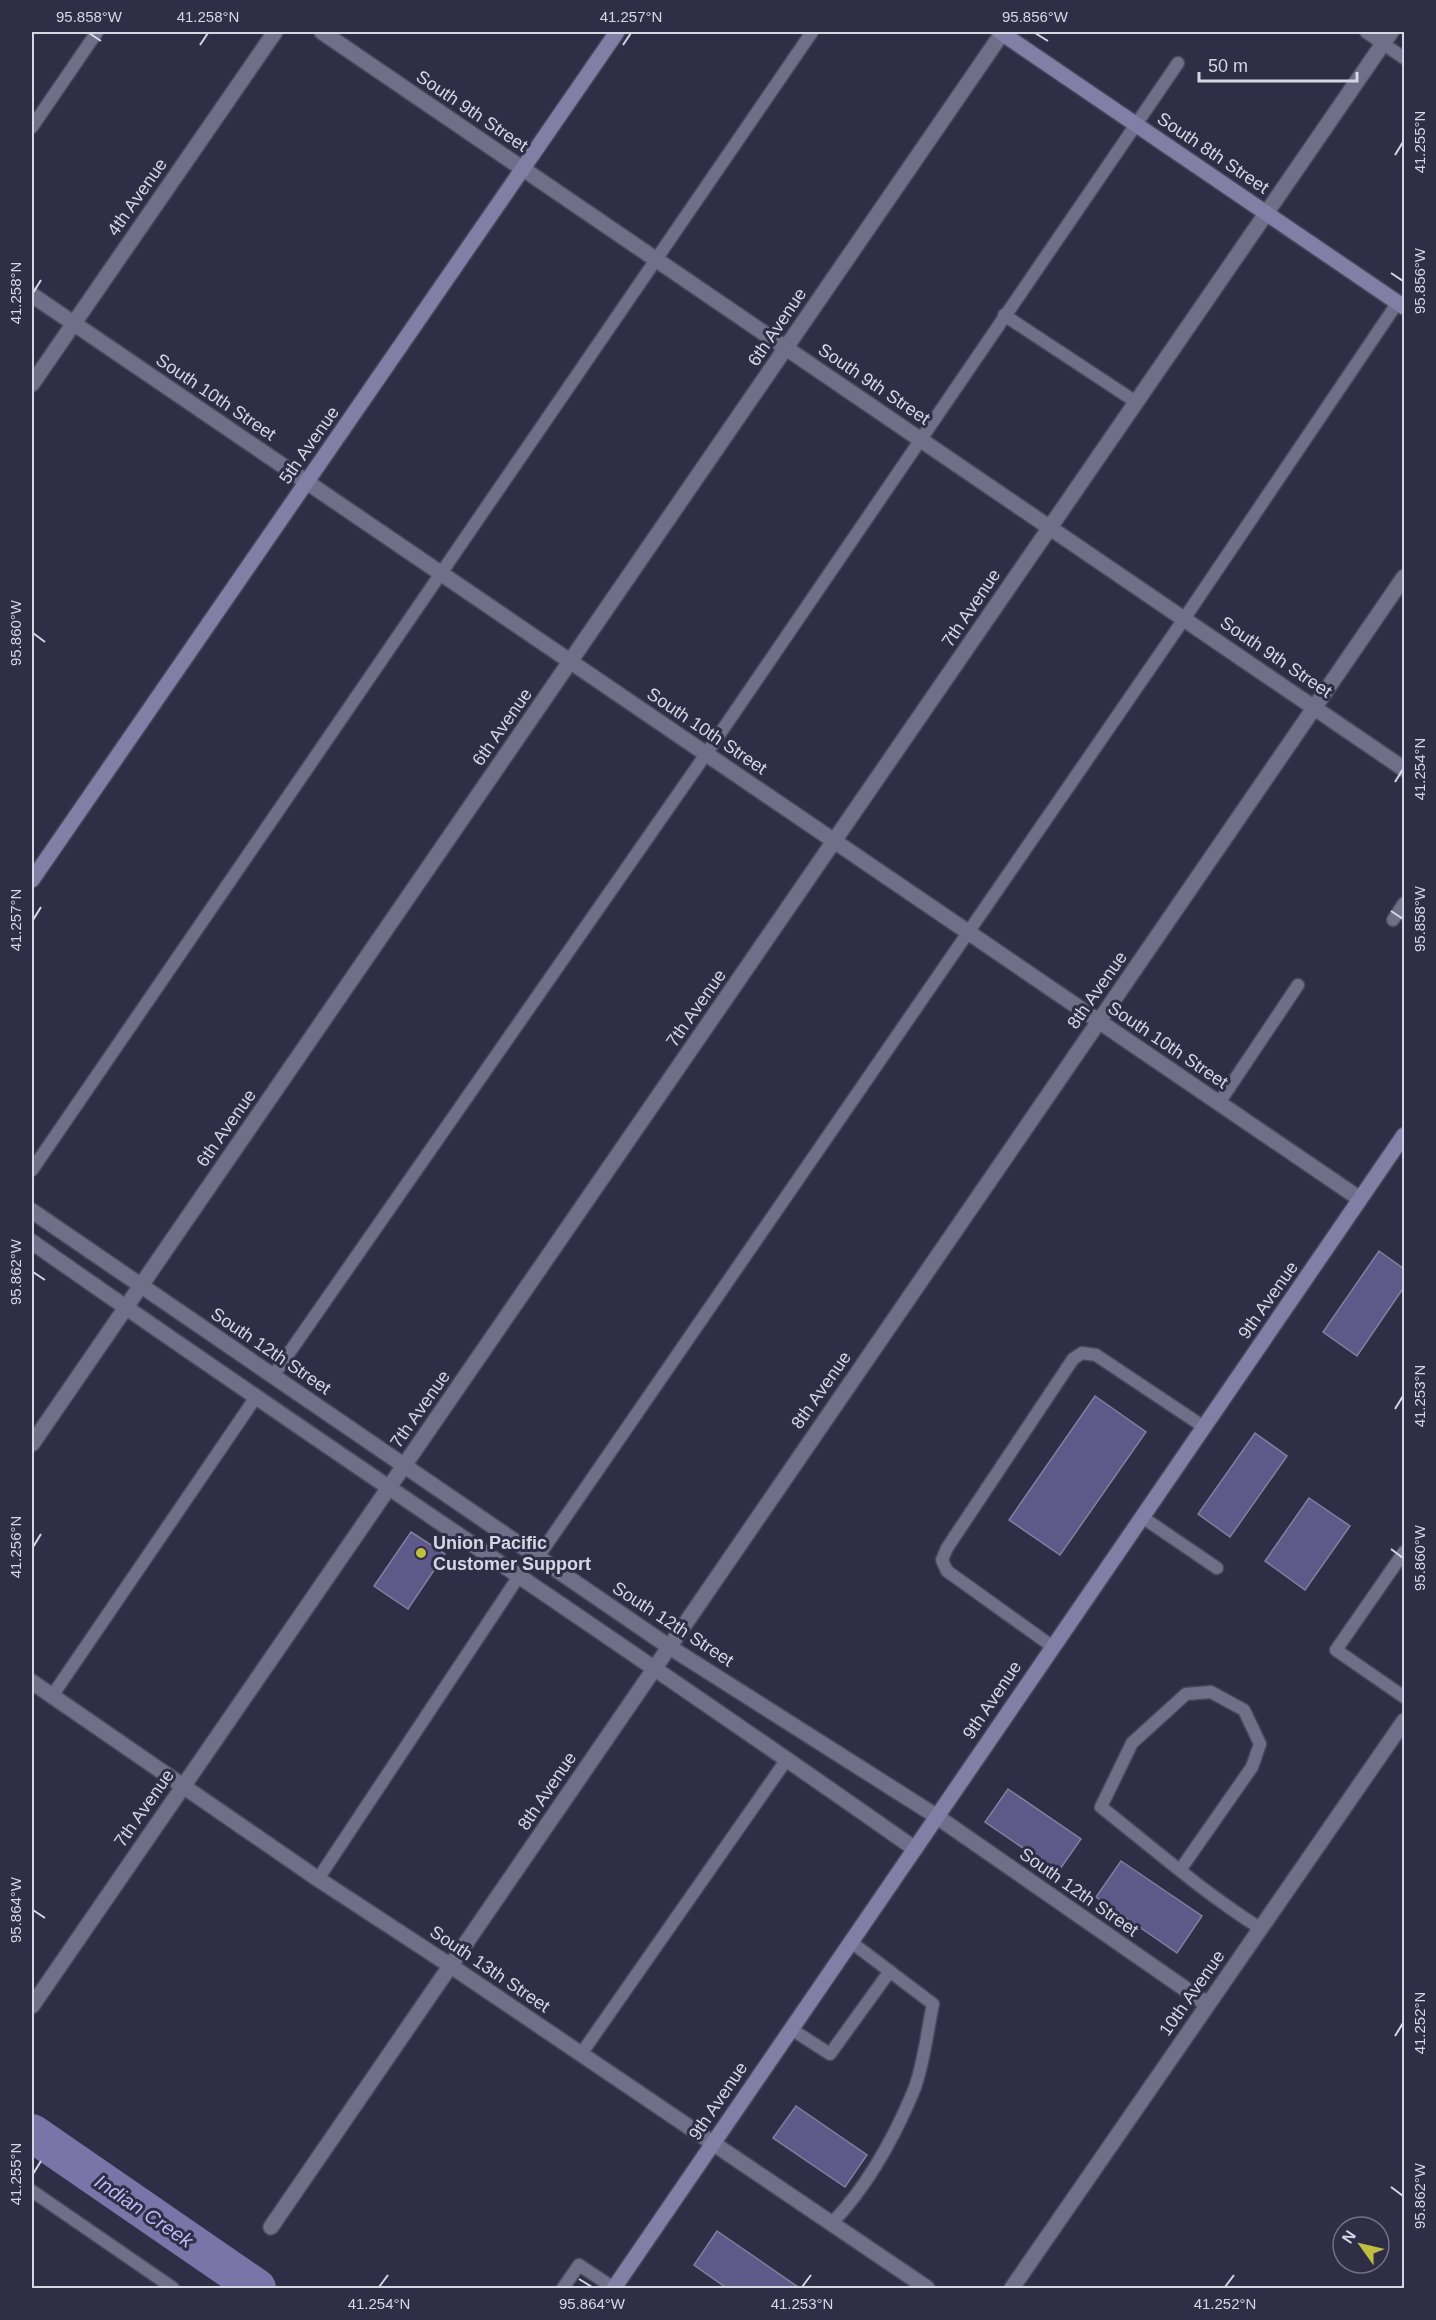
<svg xmlns="http://www.w3.org/2000/svg" width="1436" height="2320" viewBox="0 0 1436 2320" font-family="Arial,sans-serif">
	<style>
		.lines { fill: none; stroke-linecap: round; stroke-linejoin: round }
		.river { stroke: #7a74a8; stroke-width: 38 }
		.building { fill: #5f598a; stroke: #82809d; stroke-width: 1.5 }
		.lane-casing { stroke: #4a475b; stroke-width: 15 }
		.street-casing { stroke: #4a475b; stroke-width: 18 }
		.secondary-casing { stroke: #4a475b; stroke-width: 18 }
		.lane { stroke: #706e89; stroke-width: 12 }
		.street { stroke: #706e89; stroke-width: 15 }
		.secondary { stroke: #827ea6; stroke-width: 15 }
		.rail { stroke: #9b9aac; stroke-width: 4.5; stroke-dasharray: 3 6; stroke-linecap: butt }
		.ticks { fill: none; stroke: #d7d6e5; stroke-width: 2 }
		.poi-dot { fill: #bfbe41; stroke: #302d46; stroke-width: 2 }
		.labels { text-anchor: middle; dominant-baseline: central; stroke-width: 6; stroke-linejoin: round; paint-order: stroke }
		.street-label { font-size: 18px; fill: #d7d6e5; stroke: #302d46 }
		.poi-label { font-size: 18px; font-weight: bold; fill: #d7d6e5; stroke: #302d46; text-anchor: start }
		.water-label { font-size: 20px; font-style: italic; fill: #beb8f6; stroke: #302d46 }
		.neatline { fill: none; stroke: #d7d6e5; stroke-width: 2 }
		.ticks-label { font-size: 15px; text-anchor: middle; fill: #d7d6e5 }
	</style>
	<rect width="100%" height="100%" fill="#302d46"/>
	<g class="lines">
		<!-- river -->
		<polyline class="river" points="32,2133 257,2288"/>
	</g>
	<!-- building -->
	<g class="building">
		<polygon points="1379,1251 1404,1269 1404,1287 1357,1356 1323,1332"/>
		<polygon points="1095,1396 1146,1432 1060,1555 1009,1520"/>
		<polygon points="1255,1433 1287,1456 1230,1537 1198,1514"/>
		<polygon points="1309,1498 1350,1526 1305,1590 1265,1561"/>
		<polygon points="411,1532 445,1554 408,1609 374,1586"/>
		<polygon points="1008,1789 1081,1839 1058,1872 985,1822"/>
		<polygon points="1121,1861 1202,1916 1177,1953 1096,1897"/>
		<polygon points="796,2106 867,2155 845,2187 773,2138"/>
		<polygon points="717,2231 801,2289 728,2289 694,2265"/>
	</g>
	<g class="lines">
		<!-- lane casing -->
		<g class="lane-casing">
			<g id="lane">
				<polyline points="1366,32 1404,58"/>
				<polyline points="32,127 97,32"/>
				<polyline points="1004,315 1136,402"/>
				<polyline points="1393,920 1404,903"/>
				<polyline points="1219,1103 1298,985"/>
				<polyline points="32,1170 812,32"/>
				<polyline points="273,1376 706,754 1178,63"/>
				<polyline points="1142,1517 1217,1568"/>
				<polyline points="1404,1552 1336,1650 1404,1697"/>
				<polyline points="538,1557 1184,619 1398,302"/>
				<polyline points="1053,1647 947,1571 942,1560 947,1548 1073,1359 1082,1353 1096,1355 1204,1427"/>
				<polyline points="52,1696 256,1397"/>
				<path d="M1180,1870L1252,1767L1260,1744L1244,1710L1211,1692L1186,1694L1132,1743L1101,1807C1153,1848 1204,1893 1260,1928"/>
				<polyline points="318,1879 519,1576"/>
				<polyline points="791,2029 830,2054 890,1971"/>
				<polyline points="581,2054 787,1759"/>
				<polyline points="32,2191 173,2288"/>
				<path d="M831,2224C867,2187 894,2138 914,2090C924,2064 927,2032 933,2004L851,1942"/>
				<polyline points="563,2288 579,2265 614,2288"/>
			</g>
		</g>
		<!-- street casing -->
		<g class="street-casing">
			<g id="street">
				<polyline points="322,32 1404,769"/>
				<polyline points="32,295 1360,1199"/>
				<polyline points="32,384 275,32"/>
				<polyline points="32,1211 668,1646 936,1816 1207,2004"/>
				<path d="M32,1242C324,1447 623,1643 915,1849"/>
				<polyline points="32,1444 1003,32"/>
				<polyline points="32,1682 318,1879 451,1966 927,2288"/>
				<polyline points="32,2006 1391,32"/>
				<polyline points="271,2227 1404,577"/>
				<polyline points="1012,2288 1404,1721"/>
			</g>
		</g>
		<!-- secondary casing -->
		<g class="secondary-casing">
			<g id="secondary">
				<polyline points="1000,32 1404,307"/>
				<polyline points="32,880 617,32"/>
				<polyline points="614,2288 1404,1135"/>
			</g>
		</g>
		<!-- lane -->
		<use href="#lane" class="lane"/>
		<!-- street -->
		<use href="#street" class="street"/>
		<!-- secondary -->
		<use href="#secondary" class="secondary"/>
		<!-- rail -->
		<polyline class="rail" points="1403,2288 1404,2286"/>
	</g>
	<!-- ticks -->
	<path class="ticks" d="M89,33L101,41M1035,33L1048,41M200,45L208,33M623,45L631,33M1395,155L1403,142M1391,273L1403,281M33,293L41,280M33,633L45,642M1395,782L1403,769M1391,911L1403,919M33,920L41,907M33,1272L45,1280M1395,1409L1403,1396M33,1547L41,1534M1391,1549L1403,1558M33,1910L45,1918M1395,2036L1403,2023M33,2174L41,2161M1391,2187L1403,2196M579,2279L592,2287M379,2287L388,2275M802,2287L811,2275M1225,2287L1234,2275"/>
	<!-- markers -->
	<circle class="poi-dot" cx="421" cy="1553" r="6"/>
	<g class="labels">
		<!-- street labels -->
		<g class="street-label">
			<text transform="translate(472 111) rotate(34)">South 9th Street</text>
			<text transform="translate(1213 153) rotate(34)">South 8th Street</text>
			<text transform="translate(137 197) rotate(-55)">4th Avenue</text>
			<text transform="translate(777 327) rotate(-56)">6th Avenue</text>
			<text transform="translate(874 384) rotate(34)">South 9th Street</text>
			<text transform="translate(216 397) rotate(34)">South 10th Street</text>
			<text transform="translate(309 445) rotate(-55)">5th Avenue</text>
			<text transform="translate(971 608) rotate(-56)">7th Avenue</text>
			<text transform="translate(1276 657) rotate(34)">South 9th Street</text>
			<text transform="translate(502 727) rotate(-55)">6th Avenue</text>
			<text transform="translate(707 731) rotate(34)">South 10th Street</text>
			<text transform="translate(1097 990) rotate(-55)">8th Avenue</text>
			<text transform="translate(696 1008) rotate(-55)">7th Avenue</text>
			<text transform="translate(1168 1045) rotate(34)">South 10th Street</text>
			<text transform="translate(226 1128) rotate(-55)">6th Avenue</text>
			<text transform="translate(1268 1300) rotate(-55)">9th Avenue</text>
			<text transform="translate(271 1351) rotate(34)">South 12th Street</text>
			<text transform="translate(821 1390) rotate(-55)">8th Avenue</text>
			<text transform="translate(420 1409) rotate(-55)">7th Avenue</text>
			<text transform="translate(673 1624) rotate(33)">South 12th Street</text>
			<text transform="translate(992 1700) rotate(-56)">9th Avenue</text>
			<text transform="translate(547 1791) rotate(-56)">8th Avenue</text>
			<text transform="translate(144 1808) rotate(-55)">7th Avenue</text>
			<text transform="translate(1079 1892) rotate(35)">South 12th Street</text>
			<text transform="translate(490 1969) rotate(34)">South 13th Street</text>
			<text transform="translate(1192 1993) rotate(-55)">10th Avenue</text>
			<text transform="translate(718 2101) rotate(-56)">9th Avenue</text>
		</g>
		<!-- poi labels -->
		<g class="poi-label">
			<text x="433" y="1543">Union Pacific<tspan x="433" dy="21">Customer Support</tspan></text>
		</g>
		<!-- water labels -->
		<g class="water-label">
			<text transform="translate(144 2211) rotate(34)">Indian Creek</text>
		</g>
	</g>
	<!-- border -->
	<rect width="1436" height="2320" fill="none" stroke="#302d46" stroke-width="66"/>
	<!-- north arrow -->
	<g transform="translate(1361 2245) rotate(304)"><circle r="28" fill="#302d46" stroke="#737186" stroke-width="1.5"/>
	<path d="M0-4.5L10 22L0 15L-10 22Z" fill="#bfbe41"/>
	<text y="-9" font-size="16" font-weight="bold" text-anchor="middle" fill="#d7d6e5">N</text>
	</g>
	<!-- scale -->
	<path d="M1199 72v9h158v-9" fill="none" stroke="#d7d6e5" stroke-width="3"/>
	<text x="1208" y="72" font-size="18" fill="#d7d6e5" stroke="#302d46" stroke-width="4.5" paint-order="stroke">50 m</text>
	<rect x="33" y="33" width="1370" height="2254" class="neatline"/>
	<g class="ticks-label">
		<text x="89" y="22">95.858°W</text>
		<text x="208" y="22">41.258°N</text>
		<text x="631" y="22">41.257°N</text>
		<text x="1035" y="22">95.856°W</text>
		<text transform="translate(1420 142) rotate(-90)" y="5">41.255°N</text>
		<text transform="translate(1420 281) rotate(-90)" y="5">95.856°W</text>
		<text transform="translate(16 293) rotate(-90)" y="5">41.258°N</text>
		<text transform="translate(16 633) rotate(-90)" y="5">95.860°W</text>
		<text transform="translate(1420 769) rotate(-90)" y="5">41.254°N</text>
		<text transform="translate(1420 919) rotate(-90)" y="5">95.858°W</text>
		<text transform="translate(16 920) rotate(-90)" y="5">41.257°N</text>
		<text transform="translate(16 1272) rotate(-90)" y="5">95.862°W</text>
		<text transform="translate(1420 1396) rotate(-90)" y="5">41.253°N</text>
		<text transform="translate(16 1547) rotate(-90)" y="5">41.256°N</text>
		<text transform="translate(1420 1558) rotate(-90)" y="5">95.860°W</text>
		<text transform="translate(16 1910) rotate(-90)" y="5">95.864°W</text>
		<text transform="translate(1420 2023) rotate(-90)" y="5">41.252°N</text>
		<text transform="translate(16 2174) rotate(-90)" y="5">41.255°N</text>
		<text transform="translate(1420 2196) rotate(-90)" y="5">95.862°W</text>
		<text x="379" y="2309">41.254°N</text>
		<text x="592" y="2309">95.864°W</text>
		<text x="802" y="2309">41.253°N</text>
		<text x="1225" y="2309">41.252°N</text>
	</g>
</svg>
